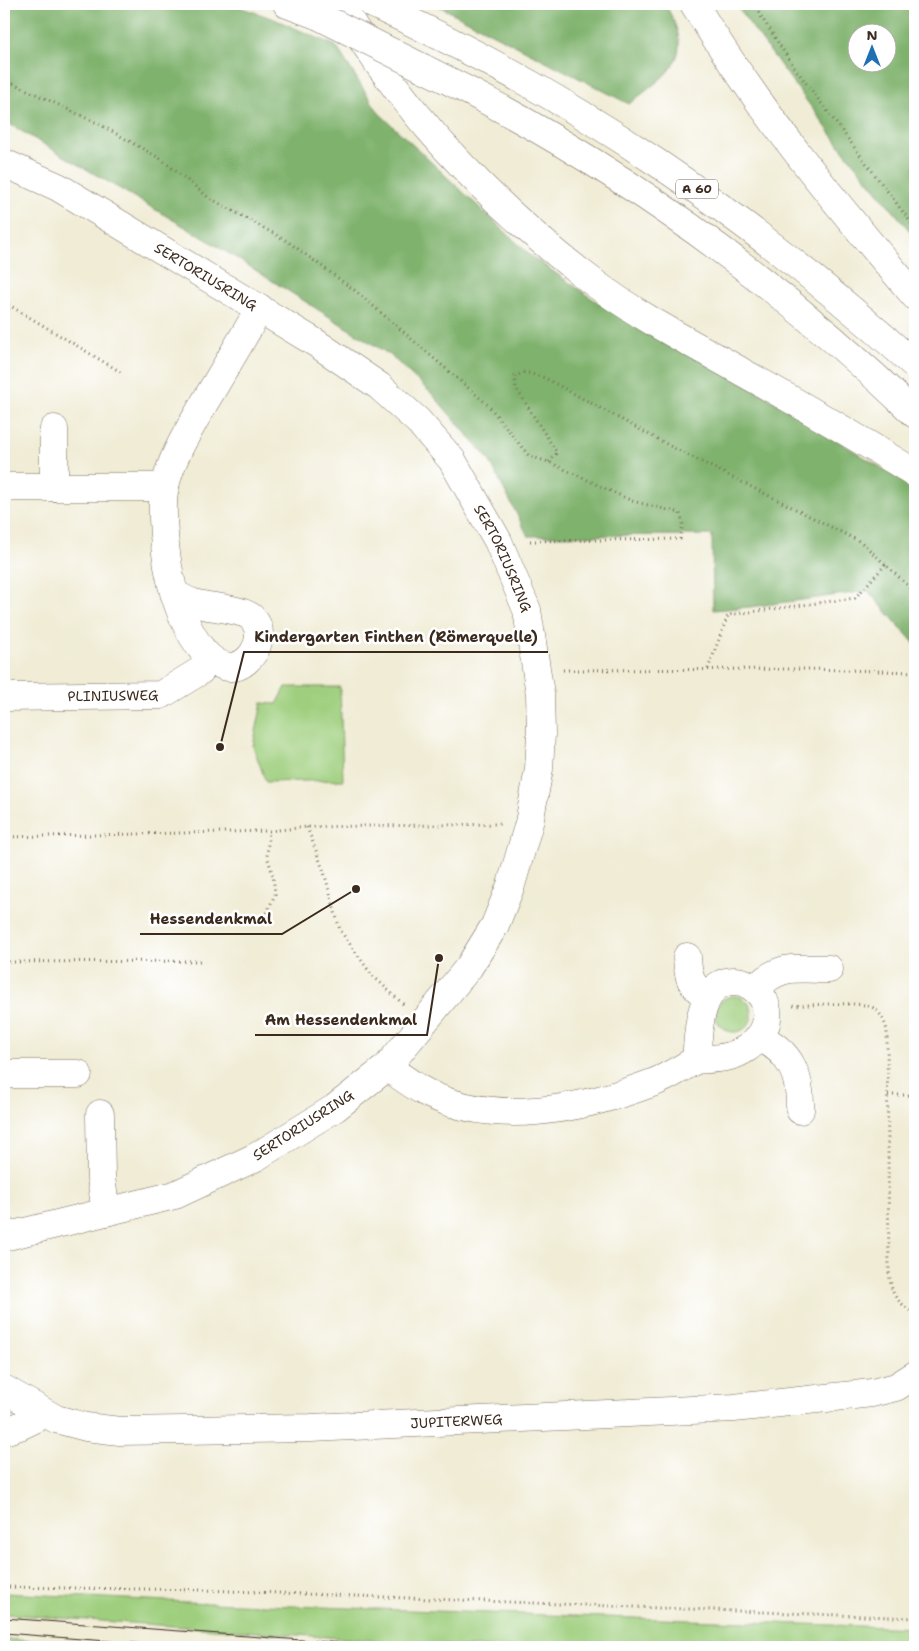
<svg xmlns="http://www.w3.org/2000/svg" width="919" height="1651" viewBox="0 0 919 1651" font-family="'Shantell Sans',sans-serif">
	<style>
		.green { fill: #9fcf7e; stroke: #6d7c4e }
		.forest { fill: #7fb26d; stroke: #5d6e46; fill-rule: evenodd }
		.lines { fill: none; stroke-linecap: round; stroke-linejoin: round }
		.minor-casing { stroke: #7a6e5e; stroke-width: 29 }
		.highway-casing { stroke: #7a6e5e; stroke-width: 29 }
		.path { stroke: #7a6e5e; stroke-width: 3; stroke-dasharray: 1 4; stroke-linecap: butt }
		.minor { stroke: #fff; stroke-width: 28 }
		.highway { stroke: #fff; stroke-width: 28 }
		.tram { stroke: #3b2a1e; stroke-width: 1 }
		.highway-bridge-casing { stroke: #7a6e5e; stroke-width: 29; stroke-linecap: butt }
		.highway-bridge { stroke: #fff; stroke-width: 28 }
		.labels { text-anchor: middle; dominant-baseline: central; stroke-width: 5; stroke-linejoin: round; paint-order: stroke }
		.shield { fill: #fff; stroke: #766a62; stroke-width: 1 }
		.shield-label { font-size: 12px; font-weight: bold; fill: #3b2a1e }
		.street-label { font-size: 14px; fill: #3b2a1e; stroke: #fff }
		.leader { fill: none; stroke: #3b2a1e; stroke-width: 2 }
		.callout-dot { fill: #3b2a1e; stroke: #fff; stroke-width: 2 }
		.callout-label { font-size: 15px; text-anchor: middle; font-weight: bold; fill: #3b2a1e; stroke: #fff; stroke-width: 5; stroke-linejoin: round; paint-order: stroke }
	</style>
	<rect width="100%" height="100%" fill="#fff"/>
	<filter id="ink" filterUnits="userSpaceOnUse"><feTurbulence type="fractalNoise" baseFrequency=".02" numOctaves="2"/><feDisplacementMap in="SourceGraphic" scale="10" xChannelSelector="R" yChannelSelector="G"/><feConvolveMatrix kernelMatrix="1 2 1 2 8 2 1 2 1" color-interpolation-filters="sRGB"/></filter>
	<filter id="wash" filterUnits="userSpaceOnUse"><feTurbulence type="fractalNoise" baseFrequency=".0096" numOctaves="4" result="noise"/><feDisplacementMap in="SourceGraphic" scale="20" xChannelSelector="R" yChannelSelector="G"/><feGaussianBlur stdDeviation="1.12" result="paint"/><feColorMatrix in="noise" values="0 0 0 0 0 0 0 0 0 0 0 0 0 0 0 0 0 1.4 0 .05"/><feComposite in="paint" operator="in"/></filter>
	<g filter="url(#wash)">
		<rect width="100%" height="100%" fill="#f0ecd5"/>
		<!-- green -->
		<g class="green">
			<polygon points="286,687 340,687 343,780 266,782 253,746 262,703 277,704"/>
			<circle cx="734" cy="1014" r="18"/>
			<polygon points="4,1593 208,1603 915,1628 915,1647 466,1647 4,1614"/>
			<polygon points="4,1639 115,1647 4,1647"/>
		</g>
		<!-- forest -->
		<g class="forest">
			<polygon points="4,4 230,4 272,18 336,46 379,113 531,256 600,304 733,376 906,483 915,491 915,644 868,591 750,607 713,610 712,535 528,536 489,460 432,394 390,355 209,241 4,121"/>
			<path d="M435,4H665C697,58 670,72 629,104Z"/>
			<path d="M735,4H915V237L846,154ZM856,32H886V62H856Z"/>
		</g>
	</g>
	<g filter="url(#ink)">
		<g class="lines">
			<!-- minor casing -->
			<g class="minor-casing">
				<g id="minor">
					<path id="s1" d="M4,163L58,187L316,343L379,386L418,421L452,460L498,541L527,610L540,694L541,734L539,769L529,823L511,885L495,925L469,967L387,1067L335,1108L256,1157L175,1195L4,1237"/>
					<polyline points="54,429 54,487"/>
					<polyline points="4,487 165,487"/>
					<path d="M174,593C180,597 187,601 194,603C209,608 242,608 252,618C265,631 258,651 246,661C231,674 215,664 204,652C187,632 175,601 170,576C165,554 160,508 165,486C172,455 191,427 206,400C224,370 242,339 260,308"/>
					<path id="s2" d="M4,697L161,695L200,671L211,659"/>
					<path d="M687,957C688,977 690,986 708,997"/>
					<path d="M755,989C780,963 796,969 829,969"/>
					<path d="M759,1037C791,1052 801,1076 800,1110"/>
					<path d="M387,1067C399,1075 412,1085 425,1092C494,1128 583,1109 652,1083C667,1078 681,1068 696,1060C698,1040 698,1015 708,997C729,960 786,994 761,1035C754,1045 741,1053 730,1056C719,1059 707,1059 696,1060"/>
					<polyline points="4,1074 78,1074"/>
					<polyline points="100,1114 101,1178 106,1212"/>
					<path id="s3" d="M4,1389L56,1419L86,1427L120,1431L311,1428L734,1408L872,1393L896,1387L915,1375"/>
					<polyline points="4,1431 20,1426 45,1414"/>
				</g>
			</g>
			<!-- highway casing -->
			<g class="highway-casing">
				<g id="highway">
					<polyline points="287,4 319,16"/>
					<path d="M340,4C404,114 491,205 593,282C639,317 692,343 742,372C800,404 858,438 915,473"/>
					<path d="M373,4C577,97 749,216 915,365"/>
					<path d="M694,4C758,109 835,203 915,296"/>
					<path d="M423,68C606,157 768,273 915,414"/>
				</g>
			</g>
			<!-- path -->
			<g class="path">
				<polyline points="753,4 794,67 915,228"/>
				<polyline points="4,79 99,124 161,159 208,197 287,241 357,292 488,405 529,456 549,462 632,501 680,513 683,525 680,539 527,541"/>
				<polyline points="4,302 124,374"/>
				<polyline points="4,318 10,306"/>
				<polyline points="549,462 557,453 516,388 515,376 525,372 545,378 672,447 861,542 915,592"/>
				<polyline points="708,669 728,615 855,598 886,564"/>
				<polyline points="563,670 808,669 915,672"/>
				<polyline points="307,827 324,872 340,930 371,974 404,1005"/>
				<polyline points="4,837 269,831 307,827 500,824"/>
				<polyline points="267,913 275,894 273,875 267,856 269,831"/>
				<polyline points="4,962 203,961"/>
				<path d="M793,1006C809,1005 859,1001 872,1007C881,1012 884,1021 887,1030L889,1272C892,1297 895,1299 915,1314"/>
				<polyline points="888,1095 915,1095"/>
				<polyline points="4,1587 204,1590 915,1618"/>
			</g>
			<!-- minor -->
			<use href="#minor" class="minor"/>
			<!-- highway -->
			<use href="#highway" class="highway"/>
			<!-- tram -->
			<g class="tram">
				<polyline points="4,1618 396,1647"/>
				<polyline points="4,1633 184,1647"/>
			</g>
			<!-- highway-bridge casing -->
			<g class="highway-bridge-casing">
				<polyline id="highway-bridge" points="319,16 423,68"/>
			</g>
			<!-- highway-bridge -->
			<use href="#highway-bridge" class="highway-bridge"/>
		</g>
	</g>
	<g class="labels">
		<!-- shield labels -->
		<rect class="shield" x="676" y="179.5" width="42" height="19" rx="4"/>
		<g class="shield-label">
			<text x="697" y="189">A 60</text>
		</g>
		<!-- street labels -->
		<g class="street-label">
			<text stroke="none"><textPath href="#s1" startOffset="232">SERTORIUSRING</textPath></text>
			<text stroke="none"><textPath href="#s1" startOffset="652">SERTORIUSRING</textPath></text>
			<text stroke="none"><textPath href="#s2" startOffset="109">PLINIUSWEG</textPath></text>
			<text transform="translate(303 1125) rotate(-33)">SERTORIUSRING</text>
			<text stroke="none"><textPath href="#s3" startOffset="462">JUPITERWEG</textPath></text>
		</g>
	</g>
	<!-- callouts -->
	<path class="leader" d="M220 747L244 652H548M356 889L282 934H140M439 958L427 1035H255"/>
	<g class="callout-dot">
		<circle cx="220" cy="747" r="5"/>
		<circle cx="356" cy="889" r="5"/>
		<circle cx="439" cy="958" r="5"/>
	</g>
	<g class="callout-label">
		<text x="396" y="642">Kindergarten Finthen (Römerquelle)</text>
		<text x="211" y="924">Hessendenkmal</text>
		<text x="341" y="1025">Am Hessendenkmal</text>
	</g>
	<!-- margin -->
	<rect width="919" height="1651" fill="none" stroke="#fff" stroke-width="20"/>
	<!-- north arrow -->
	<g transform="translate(872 48)"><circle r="24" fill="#ffffff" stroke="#b1aaa5"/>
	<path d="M0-4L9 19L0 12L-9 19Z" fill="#1f6fb2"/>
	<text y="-8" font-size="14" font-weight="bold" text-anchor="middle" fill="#3b2a1e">N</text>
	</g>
</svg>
